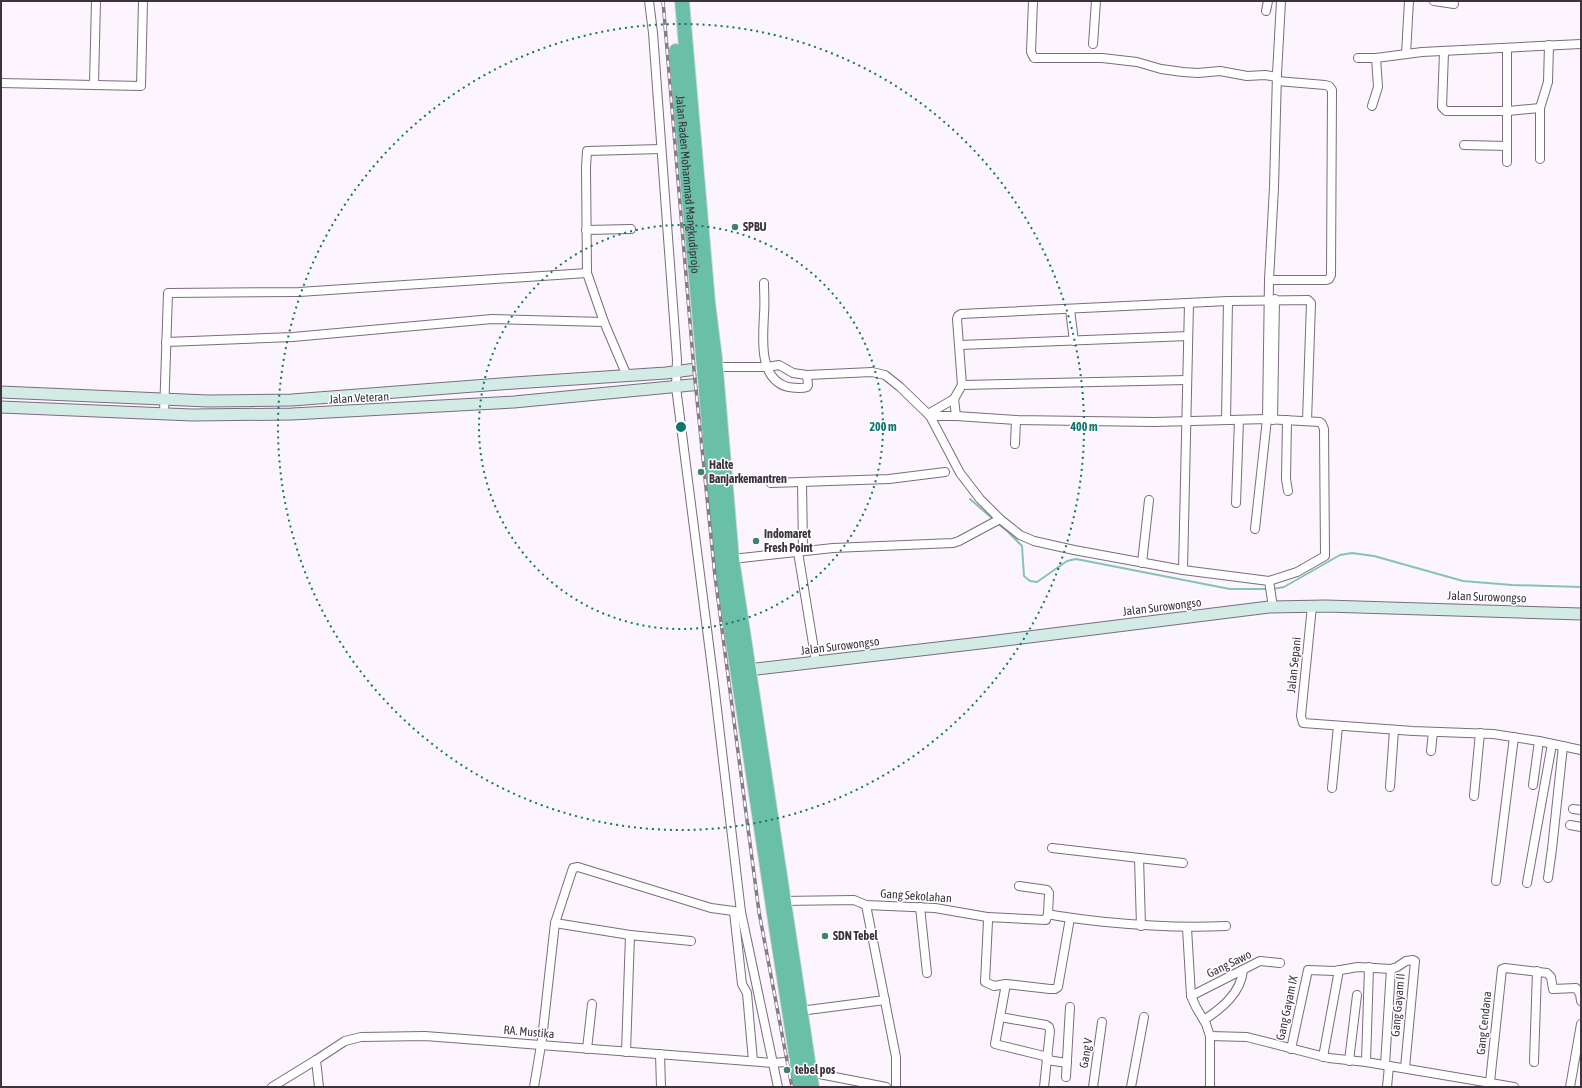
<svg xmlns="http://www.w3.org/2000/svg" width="1582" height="1088" viewBox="0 0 1582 1088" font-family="'Asap Condensed',sans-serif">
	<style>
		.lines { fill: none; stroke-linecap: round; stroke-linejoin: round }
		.stream { stroke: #86c4b1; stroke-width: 2 }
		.street-casing { stroke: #7c6b80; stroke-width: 10 }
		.secondary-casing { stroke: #7c6b80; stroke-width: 13 }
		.highway-casing { stroke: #d8d6d8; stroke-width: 16 }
		.street { stroke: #fff; stroke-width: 8 }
		.secondary { stroke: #d2ece5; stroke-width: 11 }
		.highway { stroke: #69c0a7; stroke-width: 14 }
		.rail-casing { stroke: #847c86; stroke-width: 3.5 }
		.rail { stroke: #fff; stroke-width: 2; stroke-dasharray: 6; stroke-linecap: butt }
		.ring { fill: none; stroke: #0f766e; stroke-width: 2; stroke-dasharray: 2 4 }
		.poi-dot { fill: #40806e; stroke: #fff; stroke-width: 1.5 }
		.labels { text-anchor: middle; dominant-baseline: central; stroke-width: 3; stroke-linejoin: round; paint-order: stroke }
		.street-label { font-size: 12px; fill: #3b333d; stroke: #fff }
		.poi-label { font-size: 12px; font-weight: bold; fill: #3b333d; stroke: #fff; text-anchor: start }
		.centre { fill: #0f766e; stroke: #fff; stroke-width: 2 }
		.ring-label { font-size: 12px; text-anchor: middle; font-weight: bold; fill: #0f766e; stroke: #fff; stroke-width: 3; stroke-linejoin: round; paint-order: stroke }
	</style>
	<rect width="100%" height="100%" fill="#fcf5fe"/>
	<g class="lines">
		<!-- stream -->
		<g class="stream">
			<polyline points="970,499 994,520"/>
			<polyline points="997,523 1007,531 1022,546 1024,576 1030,581 1037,582 1067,561 1076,559 1230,589 1269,589"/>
			<polyline points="1273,589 1284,587 1340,555 1352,553 1374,556 1463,581 1512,585 1581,587"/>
		</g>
		<!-- street casing -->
		<g class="street-casing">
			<g id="street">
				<polyline points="649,1 653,33 677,360 676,387 714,684 741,912 778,1087"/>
				<polyline points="1033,1 1031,52 1034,58 1102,58 1137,62 1161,69 1183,72 1198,73 1220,71 1247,76 1265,75 1277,77"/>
				<polyline points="1434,1 1454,4"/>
				<polyline points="1266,11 1268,1"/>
				<polyline points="1093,44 1096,1"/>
				<polyline points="1444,52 1442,107 1446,111 1508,111 1540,108"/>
				<polyline points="1406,54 1409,1"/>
				<polyline points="1358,58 1376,58 1422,52 1581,44"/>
				<polyline points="1,83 141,86 143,1"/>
				<polyline points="94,84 96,1"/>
				<polyline points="1372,106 1378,87 1376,58"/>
				<polyline points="1464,145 1507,146"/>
				<polyline points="1540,159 1540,108 1548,82 1549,45"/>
				<polyline points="1507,162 1507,48"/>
				<polyline points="586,230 631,229"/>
				<polyline points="1269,280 1326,280 1329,279 1331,275 1332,90 1329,86 1325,85 1277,81"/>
				<path d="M764,283C764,293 765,304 764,314C763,338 758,379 788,387C795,388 801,389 807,387L808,385L807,375"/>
				<polyline points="1070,310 1074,341"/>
				<polyline points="166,342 293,337 492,319 604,322"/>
				<polyline points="960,345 1188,336"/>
				<polyline points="716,367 767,367 779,365 793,373 807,375 872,372 885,375 900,387 930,416 960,473 980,499 1000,519 1020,535 1034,541 1074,550 1183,570 1269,581 1273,607"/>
				<polyline points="627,376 604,322 587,273 586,168 587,151 661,149"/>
				<polyline points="962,385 1187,380"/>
				<polyline points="164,414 168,293 299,292 587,273"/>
				<polyline points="928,414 954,399"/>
				<polyline points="930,416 956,416 1016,420 1154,422 1267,419 1320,422 1322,424 1324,429 1325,556 1297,572 1269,581"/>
				<polyline points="956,416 954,399 962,385 957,319 958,316 961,314 1228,301 1308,300 1311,303 1307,421"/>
				<polyline points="1226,420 1228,301"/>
				<polyline points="1273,420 1275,299"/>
				<polyline points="1287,420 1286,479 1288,491"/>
				<polyline points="1015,444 1016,420"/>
				<polyline points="802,482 803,551"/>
				<polyline points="771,483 889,479 945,472"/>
				<polyline points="1236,503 1239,420"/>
				<polyline points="1255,529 1267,419 1269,280 1274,187 1277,74 1281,1"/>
				<polyline points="798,552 816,662"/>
				<polyline points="732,559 833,548 953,543 959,541 1000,519"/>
				<polyline points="1142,563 1149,500"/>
				<polyline points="1183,570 1189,303"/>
				<polyline points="1312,606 1301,716 1303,723 1413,731 1493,734 1539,741 1581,750"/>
				<polyline points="1431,751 1433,732"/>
				<polyline points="1533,785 1539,741"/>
				<polyline points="1390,787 1394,730"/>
				<polyline points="1332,788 1338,726"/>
				<polyline points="1474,796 1480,733"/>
				<polyline points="1573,809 1581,810"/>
				<polyline points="1570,825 1581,827"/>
				<polyline points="1052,848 1183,863"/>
				<polyline points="1139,858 1141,926"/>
				<polyline points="1548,878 1552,849 1563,746"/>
				<polyline points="1496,881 1514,737"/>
				<polyline points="1527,883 1552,744"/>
				<path d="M1019,886L1047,890L1049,893L1048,914C1067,918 1087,920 1106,922C1146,926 1186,928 1226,926"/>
				<polyline points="781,901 854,900 866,905 935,908 987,917 988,921 985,982 994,986 1006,984 1050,989 1055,989 1058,987 1070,918"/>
				<polyline points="866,905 896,1057 896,1087"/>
				<polyline points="920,907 927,973"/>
				<polyline points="734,912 742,984 747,993 753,1061"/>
				<polyline points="987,917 1046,920 1048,914"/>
				<polyline points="555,923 630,935"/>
				<polyline points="1187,928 1191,996 1196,1007 1206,1024 1210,1036 1210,1087"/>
				<polyline points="1006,984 995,1044 1048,1057"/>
				<polyline points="1191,996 1256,963 1260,961 1280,963"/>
				<polyline points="800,1011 885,1000"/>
				<polyline points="1000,1017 1046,1025 1049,1027 1050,1031 1044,1087"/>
				<path d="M1204,1020C1222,1008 1241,993 1243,970"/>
				<polyline points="1210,1036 1247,1037 1329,1058 1366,1062 1514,1087"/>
				<polyline points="587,1049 592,1004"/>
				<polyline points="1291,1049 1308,970 1335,971 1358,967 1391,969 1397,967 1406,961 1413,960 1415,961 1405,1068"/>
				<polyline points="626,1052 630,935 691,941"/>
				<polyline points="660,1054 661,1087"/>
				<polyline points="1323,1057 1339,970"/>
				<polyline points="316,1060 319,1087"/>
				<polyline points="1047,1060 1067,1063"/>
				<polyline points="1349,1061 1357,995"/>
				<polyline points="1366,1062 1369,967"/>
				<polyline points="1534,1062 1537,971"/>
				<polyline points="1385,1065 1391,969"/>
				<polyline points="809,1072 886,1087"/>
				<polyline points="1066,1077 1070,1007"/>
				<polyline points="1490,1082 1502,969 1505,968 1547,973 1551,977 1553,989 1576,988 1580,994 1581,1001"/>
				<polyline points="272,1087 316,1060 345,1041 361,1037 425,1036 773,1063 797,1061"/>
				<polyline points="534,1087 542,1039 555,923 573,868 578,867 711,908 741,912"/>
				<polyline points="1093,1087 1102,1022"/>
				<polyline points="1131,1087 1144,1017"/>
				<polyline points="1387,1087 1389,1066"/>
				<polyline points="1570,1087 1581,1024"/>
			</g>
		</g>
		<!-- secondary casing -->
		<g class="secondary-casing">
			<g id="secondary">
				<polyline points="1,392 208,401 292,400 514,383 666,373 711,367"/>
				<polyline points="1,407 192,415 292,414 514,402 712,383"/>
				<polyline points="748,670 989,642 1269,607 1326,606 1581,614"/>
			</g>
		</g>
		<!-- highway casing -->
		<g class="highway-casing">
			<g id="highway">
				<polyline points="682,1 708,302 715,358 732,559 812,1087"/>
				<path id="s1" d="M676,51L721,562L776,927L797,1061L800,1087"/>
			</g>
		</g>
		<!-- street -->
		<use href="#street" class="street"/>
		<!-- secondary -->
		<use href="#secondary" class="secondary"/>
		<!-- highway -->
		<use href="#highway" class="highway"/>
		<!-- rail casing -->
		<g class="rail-casing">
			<polyline id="rail" points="663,1 694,370 715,576 759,912 792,1087"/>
		</g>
		<!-- rail -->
		<use href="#rail" class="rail"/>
	</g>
	<!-- distance rings -->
	<g class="ring">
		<circle cx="681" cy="427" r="202"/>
		<circle cx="681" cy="427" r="403"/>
	</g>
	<!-- markers -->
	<g class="poi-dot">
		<circle cx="735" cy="227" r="4"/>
		<circle cx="701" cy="472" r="4"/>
		<circle cx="756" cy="541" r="4"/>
		<circle cx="825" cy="936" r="4"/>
		<circle cx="787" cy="1070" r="4"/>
	</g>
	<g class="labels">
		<!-- street labels -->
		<g class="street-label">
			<text stroke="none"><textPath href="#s1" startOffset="134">Jalan Raden Mohammad Mangkudiprojo</textPath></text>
			<text transform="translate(359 398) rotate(-3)">Jalan Veteran</text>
			<text transform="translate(1487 597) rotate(2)">Jalan Surowongso</text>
			<text transform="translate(1162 607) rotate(-7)">Jalan Surowongso</text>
			<text transform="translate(840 646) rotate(-7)">Jalan Surowongso</text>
			<text transform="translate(1294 665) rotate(-84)">Jalan Sepani</text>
			<text transform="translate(916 896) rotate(4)">Gang Sekolahan</text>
			<text transform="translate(1229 964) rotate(-26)">Gang Sawo</text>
			<text transform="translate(1398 1005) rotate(-85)">Gang Gayam II</text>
			<text transform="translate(1287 1008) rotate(-78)">Gang Gayam IX</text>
			<text transform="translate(1484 1023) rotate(-84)">Gang Cendana</text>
			<text transform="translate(529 1032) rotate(5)">RA. Mustika</text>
			<text transform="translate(1086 1053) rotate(-81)">Gang V</text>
		</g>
		<!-- poi labels -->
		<g class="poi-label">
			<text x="743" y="227">SPBU</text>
			<text x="709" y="465">Halte<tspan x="709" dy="14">Banjarkemantren</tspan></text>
			<text x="764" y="534">Indomaret<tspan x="764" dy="14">Fresh Point</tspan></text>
			<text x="833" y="936">SDN Tebel</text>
			<text x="795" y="1070">tebel pos</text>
		</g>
	</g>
	<circle cx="681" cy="427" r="6" class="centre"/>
	<g class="ring-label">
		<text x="883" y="431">200 m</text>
		<text x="1084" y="431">400 m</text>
	</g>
	<!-- border -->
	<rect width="1582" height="1088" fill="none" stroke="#3b333d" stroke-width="4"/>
</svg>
